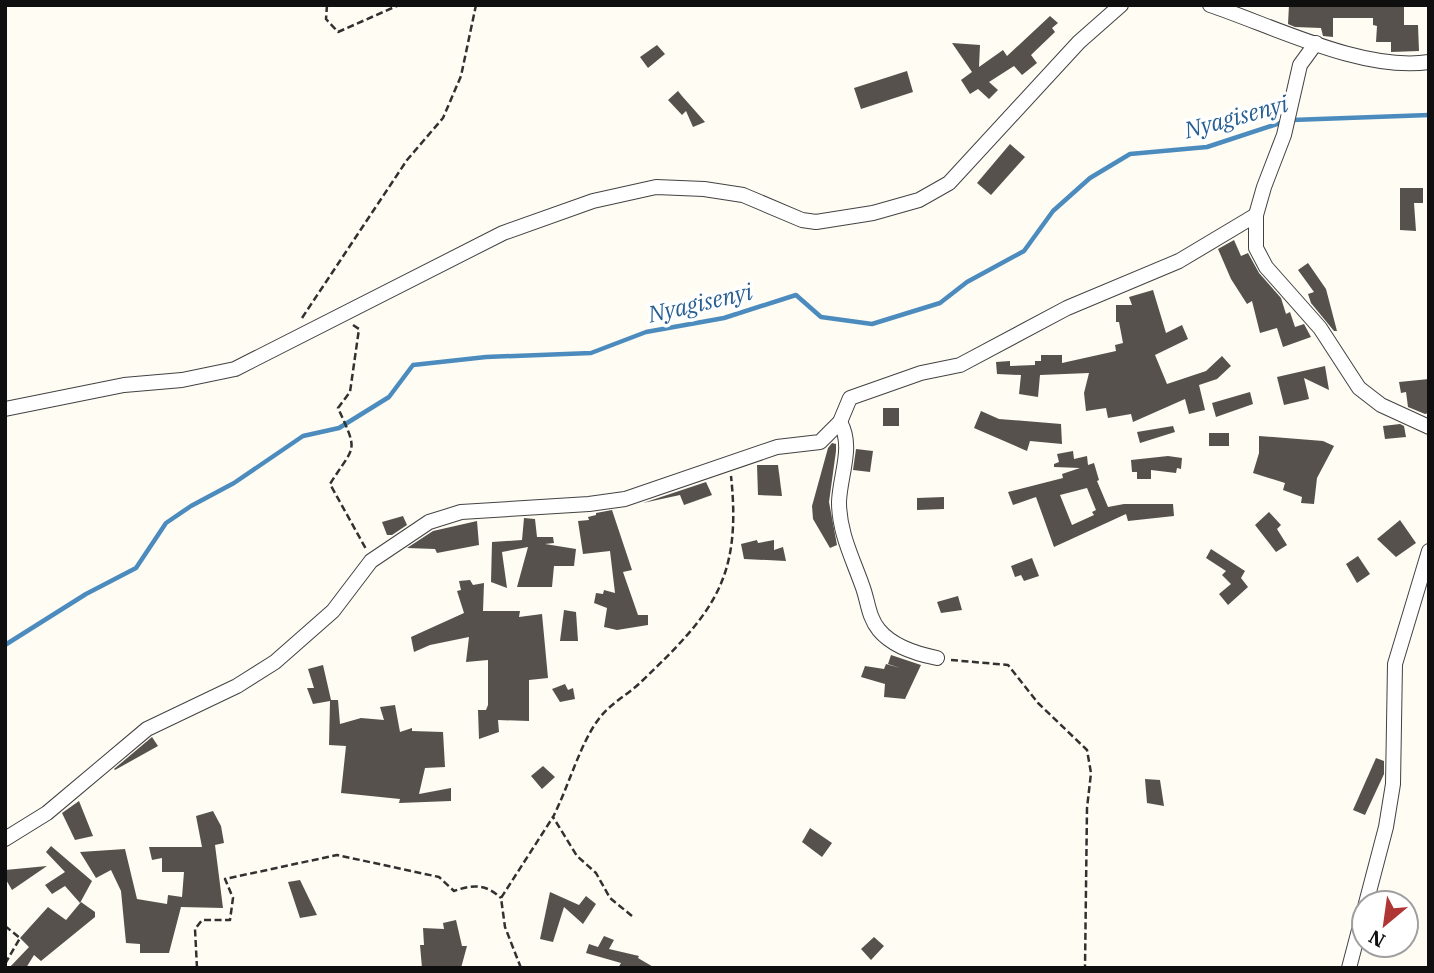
<svg xmlns="http://www.w3.org/2000/svg" width="1434" height="973" viewBox="0 0 1434 973" font-family="'IBM Plex Serif',serif">
	<style>
		.lines { fill: none; stroke-linecap: round; stroke-linejoin: round }
		.stream { stroke: #4c8bbe; stroke-width: 4.5 }
		.building { fill: #57514d; fill-rule: evenodd }
		.street-casing { stroke: #424242; stroke-width: 16 }
		.path { stroke: #313131; stroke-width: 2.5; stroke-dasharray: 7 3.5; stroke-linecap: butt }
		.street { stroke: #fff; stroke-width: 14 }
		.labels { text-anchor: middle; dominant-baseline: central; stroke-width: 7; stroke-linejoin: round; paint-order: stroke }
		.water-label { font-size: 23px; font-style: italic; fill: #265e94; stroke: #fff }
	</style>
	<rect width="100%" height="100%" fill="#fefcf3"/>
	<g class="lines">
		<!-- stream -->
		<g class="stream">
			<polyline points="1292,120 1429,115"/>
			<polyline points="5,645 86,594 136,568 166,523 191,506 234,483 303,436 339,428 389,397 413,365 486,357 591,353 646,332 724,318 796,295 821,317 872,324 940,303 967,282 1024,251 1053,211 1090,178 1130,154 1207,147 1283,122"/>
		</g>
	</g>
	<!-- building -->
	<g class="building">
		<polygon points="1289,5 1404,5 1404,25 1418,25 1419,51 1391,52 1391,42 1376,42 1377,26 1373,25 1373,18 1333,18 1333,37 1323,36 1321,28 1295,27 1288,24"/>
		<polygon points="1050,16 1058,23 1052,28 1055,32 1031,55 1037,63 1022,75 1014,66 989,82 998,90 989,99 978,89 970,94 961,80 972,72 952,43 980,45 979,67 1003,50 1007,56"/>
		<polygon points="657,45 665,54 648,68 640,57"/>
		<polygon points="907,71 913,92 861,109 854,88"/>
		<polygon points="678,91 682,96 705,122 693,127 686,111 682,115 668,100"/>
		<polygon points="1010,144 1025,157 991,195 977,183"/>
		<polygon points="1400,188 1423,188 1423,203 1414,203 1416,231 1400,230"/>
		<polygon points="1234,240 1241,256 1248,253 1259,273 1281,298 1286,314 1290,312 1295,327 1304,324 1311,337 1283,347 1277,328 1260,333 1252,301 1247,304 1231,279 1218,249"/>
		<polygon points="1308,263 1326,289 1337,331 1334,331 1311,303 1308,294 1314,292 1298,270"/>
		<polygon points="1153,290 1166,333 1182,325 1188,339 1155,355 1167,384 1206,371 1222,356 1231,366 1217,379 1199,385 1205,410 1189,414 1185,399 1133,422 1131,414 1108,418 1106,408 1086,411 1084,393 1089,373 1040,375 1038,397 1019,394 1021,375 997,374 996,362 1010,361 1010,366 1035,365 1035,361 1041,361 1041,355 1062,355 1062,363 1116,351 1115,345 1123,343 1119,322 1116,322 1116,305 1132,305 1129,297"/>
		<polygon points="1325,366 1329,390 1304,378 1309,399 1284,405 1277,377"/>
		<polygon points="1429,379 1429,413 1425,414 1408,407 1406,392 1401,393 1399,382"/>
		<polygon points="1250,392 1253,404 1216,417 1212,403"/>
		<rect x="883" y="408" width="16" height="18"/>
		<polygon points="981,411 999,419 1061,424 1062,444 1030,441 1027,451 974,428"/>
		<polygon points="1400,424 1404,426 1406,437 1385,439 1383,426"/>
		<polygon points="1173,426 1175,432 1140,443 1137,432"/>
		<rect x="1209" y="433" width="20" height="13"/>
		<polygon points="1259,436 1323,441 1334,446 1317,478 1314,504 1301,503 1302,497 1283,490 1285,483 1253,473 1259,453"/>
		<polygon points="832,443 836,444 836,451 829,502 837,545 830,548 813,519 812,506 828,448"/>
		<polygon points="856,449 873,451 870,472 853,470"/>
		<path d="M1073,451L1074,459L1087,456L1088,465L1094,463L1099,480L1097,481L1108,507L1124,504H1173L1174,516L1128,521L1126,514L1054,547L1036,497L1013,505L1008,492L1063,478L1062,474L1080,468L1054,467V464L1059,462L1057,454ZM1087,488L1096,510L1092,512L1094,515L1072,525L1060,495Z"/>
		<polygon points="1168,456 1182,458 1181,469 1177,468 1176,473 1151,470 1151,479 1137,479 1137,472 1132,472 1131,460"/>
		<polygon points="757,465 778,465 782,496 758,495"/>
		<polygon points="706,482 712,495 684,505 680,495 643,503"/>
		<polygon points="944,497 944,509 917,510 917,498"/>
		<polygon points="612,510 632,570 623,572 638,615 648,615 648,625 617,630 604,627 607,608 594,603 596,593 603,594 604,590 615,593 610,551 583,554 578,521 589,520 588,517 596,515 596,513"/>
		<polygon points="1269,512 1281,525 1277,529 1287,545 1276,552 1255,525"/>
		<polygon points="403,516 407,525 392,535 387,535 382,522"/>
		<polygon points="524,518 535,519 537,537 553,537 554,543 545,544 576,549 574,566 554,566 552,587 517,587 528,547 502,552 507,588 491,582 492,542 522,540"/>
		<polygon points="1400,520 1416,543 1396,557 1377,539"/>
		<polygon points="477,521 479,545 437,553 435,549 407,548 433,531"/>
		<polygon points="757,540 758,543 774,540 774,550 783,547 786,561 744,559 741,544"/>
		<polygon points="1211,549 1245,571 1241,578 1248,587 1228,605 1219,594 1231,584 1222,575 1226,571 1206,558"/>
		<polygon points="1358,556 1370,574 1357,583 1346,564"/>
		<polygon points="1032,558 1039,576 1024,581 1021,575 1015,577 1011,566"/>
		<polygon points="470,580 473,585 484,583 483,611 520,611 519,617 542,614 548,678 529,680 529,721 498,720 499,732 479,739 478,710 486,710 488,705 488,660 466,662 469,637 430,645 414,652 411,637 464,613 457,591 461,590 459,581"/>
		<polygon points="958,596 962,610 941,613 937,602"/>
		<polygon points="564,610 576,612 578,641 560,641"/>
		<polygon points="891,655 921,665 905,699 884,697 885,684 861,677 865,666 884,669 886,664 900,668 888,664"/>
		<polygon points="323,665 331,700 338,700 340,724 361,718 384,720 380,707 395,705 400,732 412,728 412,731 443,732 445,767 425,768 419,794 451,788 451,801 399,803 400,799 341,793 346,746 329,745 330,701 313,704 307,688 314,688 308,669"/>
		<polygon points="565,684 568,690 573,688 575,699 560,702 552,689"/>
		<polygon points="152,737 158,746 115,770 114,769"/>
		<polygon points="1376,758 1384,761 1384,774 1365,815 1353,810"/>
		<polygon points="543,766 555,777 542,789 531,776"/>
		<polygon points="1145,779 1160,780 1164,806 1147,803"/>
		<polygon points="79,801 93,836 75,840 62,813"/>
		<polygon points="213,811 221,826 224,843 215,845 223,908 181,907 169,953 140,953 140,944 126,943 121,891 111,870 96,878 80,852 125,849 137,899 167,904 168,895 182,897 184,872 162,872 162,858 152,860 149,847 202,847 196,816"/>
		<polygon points="810,828 832,843 822,857 802,842"/>
		<polygon points="51,846 92,881 80,903 65,886 52,894 45,885 65,872 46,852"/>
		<polygon points="47,866 12,890 5,878 5,870"/>
		<polygon points="300,880 317,915 300,918 288,882"/>
		<polygon points="550,892 579,905 586,896 596,904 583,924 564,907 553,942 540,939"/>
		<polygon points="81,902 95,912 95,917 41,961 34,955 26,968 9,968 29,947 20,938 48,907 66,920"/>
		<polygon points="456,920 462,946 467,946 461,968 422,968 420,945 424,945 423,928 444,929 443,923"/>
		<polygon points="604,936 614,940 609,949 639,956 638,958 655,968 618,968 621,963 586,953 589,944 598,947"/>
		<polygon points="874,937 884,946 871,960 861,949"/>
	</g>
	<g class="lines">
		<!-- street casing -->
		<g class="street-casing">
			<g id="street">
				<path d="M1210,5C1273,26 1363,72 1429,62"/>
				<polyline points="1316,43 1300,65 1284,135 1264,187 1256,215 1256,248 1266,267 1320,328 1359,388 1381,405 1429,427"/>
				<polyline points="5,409 124,385 182,380 235,369 503,233 593,201 656,187 704,189 743,195 802,220 816,222 873,213 919,200 949,183 1079,42 1121,5"/>
				<path d="M840,422C854,447 840,474 839,502C839,532 852,557 862,585C868,600 868,617 879,630C893,647 917,654 937,658"/>
				<polyline points="5,839 47,813 147,729 237,686 275,662 333,611 371,561 429,522 461,512 589,504 625,499 777,447 820,442 840,422 850,398 921,373 960,365 1067,308 1179,261 1256,215"/>
				<polyline points="1349,968 1386,827 1393,784 1395,664 1429,551"/>
			</g>
		</g>
		<!-- path -->
		<g class="path">
			<polyline points="327,5 326,19 338,32 399,5"/>
			<polyline points="302,318 407,160 443,118 461,76 476,5"/>
			<path d="M353,325L359,329L350,392L338,408C359,454 355,444 330,484L366,549"/>
			<polyline points="951,660 1008,665 1038,703 1087,750 1091,773 1087,808 1085,968"/>
			<path d="M632,916L610,898L596,873L577,856L553,817C568,788 580,744 598,720C610,703 628,695 642,681C713,613 742,579 731,476"/>
			<polyline points="5,926 20,938 5,964"/>
			<path d="M197,968L195,929L202,920H230L233,898L225,879L337,855L439,877L454,891C473,884 486,884 501,898"/>
			<polyline points="521,968 505,927 501,898 553,817"/>
		</g>
		<!-- street -->
		<use href="#street" class="street"/>
	</g>
	<g class="labels">
		<!-- water labels -->
		<g class="water-label">
			<text transform="translate(1236 116) rotate(-15)">Nyagisenyi</text>
			<text transform="translate(700 302) rotate(-13)">Nyagisenyi</text>
		</g>
	</g>
	<!-- border -->
	<rect width="1434" height="973" fill="none" stroke="#0f0f0f" stroke-width="14"/>
	<!-- north arrow -->
	<g transform="translate(1385 924) rotate(209)"><circle r="33" fill="#ffffff" stroke="#9f9f9f" stroke-width="2"/>
	<path d="M0-5L12 26L0 18L-12 26Z" fill="#b03636"/>
	<text y="-10" font-size="19" font-weight="bold" text-anchor="middle" fill="#0f0f0f">N</text>
	</g>
</svg>
